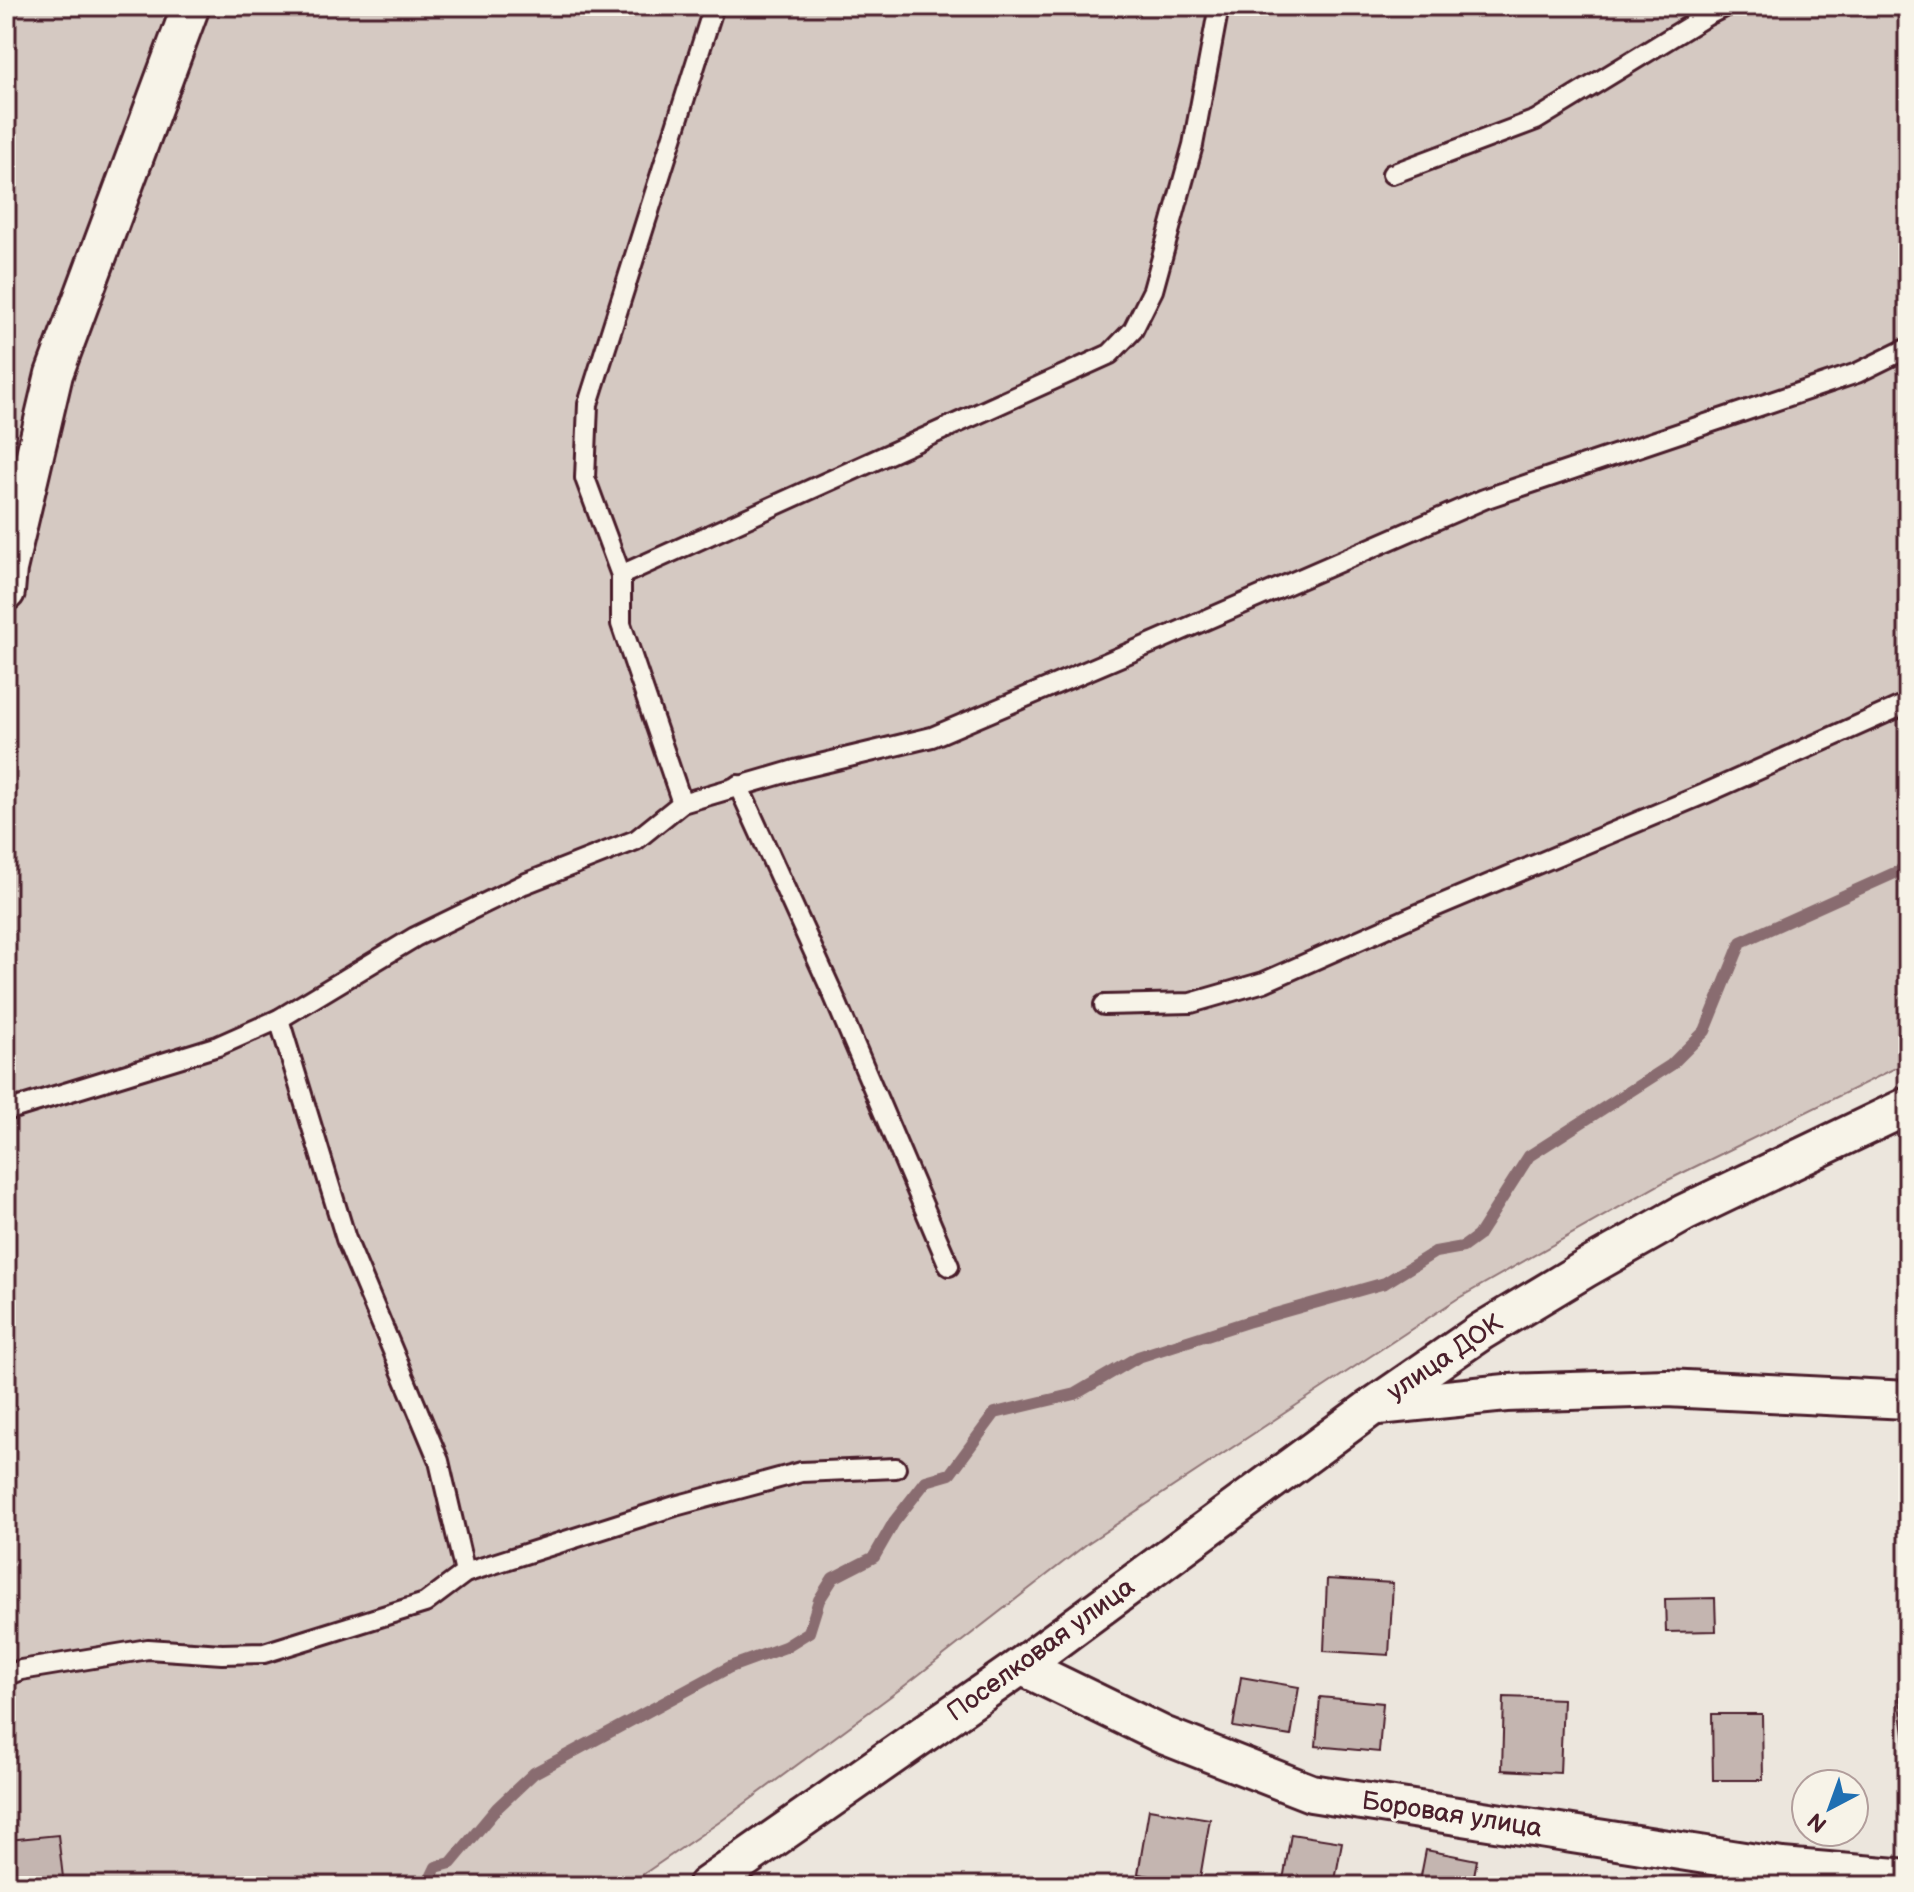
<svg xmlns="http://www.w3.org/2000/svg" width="1914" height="1892" viewBox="0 0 1914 1892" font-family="'Balsamiq Sans',sans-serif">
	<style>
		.green { fill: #d5c9c2; stroke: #907476; stroke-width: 2 }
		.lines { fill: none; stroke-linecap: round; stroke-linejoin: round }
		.stream { stroke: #896c6f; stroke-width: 12 }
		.building { fill: #c4b5b0; stroke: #4a1f2b; stroke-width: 2 }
		.service-casing { stroke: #4a1f2b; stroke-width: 24 }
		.minor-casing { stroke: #4a1f2b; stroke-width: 42 }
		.service { stroke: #f7f3e8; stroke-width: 18 }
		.minor { stroke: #f7f3e8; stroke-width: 36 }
		.labels { text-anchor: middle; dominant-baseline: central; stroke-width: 6; stroke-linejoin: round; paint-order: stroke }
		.street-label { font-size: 26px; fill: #4a1f2b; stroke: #f7f3e8 }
	</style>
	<rect width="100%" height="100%" fill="#ece6dd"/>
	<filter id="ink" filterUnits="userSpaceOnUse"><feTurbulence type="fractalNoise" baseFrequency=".0125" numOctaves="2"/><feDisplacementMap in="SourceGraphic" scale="16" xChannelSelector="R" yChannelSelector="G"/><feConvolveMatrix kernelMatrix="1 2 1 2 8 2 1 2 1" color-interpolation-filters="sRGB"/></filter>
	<g filter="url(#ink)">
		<!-- green -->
		<polygon class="green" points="6,6 1908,6 1908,1062 1664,1182 1457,1299 1088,1543 903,1687 721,1821 626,1886 6,1886"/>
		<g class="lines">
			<!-- stream -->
			<polyline class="stream" points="427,1886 436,1867 451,1863 497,1808 534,1773 730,1667 785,1647 809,1632 819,1600 833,1578 874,1557 894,1522 926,1481 950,1474 995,1413 1075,1394 1138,1357 1247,1322 1385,1283 1435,1252 1463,1247 1478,1236 1529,1156 1671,1065 1705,1031 1741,942 1908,867"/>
		</g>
		<!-- building -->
		<g class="building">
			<polygon points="1327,1579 1393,1583 1389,1655 1324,1651"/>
			<polygon points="1715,1598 1716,1631 1666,1632 1665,1599"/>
			<polygon points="1241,1677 1299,1687 1291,1736 1233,1727"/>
			<polygon points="1908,1695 1908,1766 1899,1696"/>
			<polygon points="1320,1697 1383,1703 1379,1752 1316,1746"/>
			<polygon points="1504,1697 1563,1699 1560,1773 1502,1770"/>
			<polygon points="1712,1714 1762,1714 1763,1780 1713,1780"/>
			<polygon points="1149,1809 1210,1819 1199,1884 1138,1874"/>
			<polygon points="1291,1834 1342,1842 1334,1886 1282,1886"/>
			<polygon points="58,1835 64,1886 13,1886 8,1840"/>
			<polygon points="1426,1850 1477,1860 1472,1886 1419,1886"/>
			<polygon points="1558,1879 1602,1886 1557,1886"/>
		</g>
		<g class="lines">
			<!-- service casing -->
			<g class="service-casing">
				<g id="service">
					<polyline points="1392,174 1536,120 1706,16 1726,6"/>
					<polyline points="621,575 1110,354 1133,330 1153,290 1193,145 1219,6"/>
					<polyline points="738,785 833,994 949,1266"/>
					<polyline points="682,803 621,624 621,575 585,478 588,404 714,6"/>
					<polyline points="1104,1005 1191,1003 1264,982 1418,914 1704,794 1908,703"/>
					<polyline points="279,1019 346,1239 439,1461 465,1573"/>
					<polyline points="6,1111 218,1046 279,1019 415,937 524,884 636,840 682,803 795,770 932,737 1157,641 1484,499 1857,373 1908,348"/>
					<polyline points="6,1676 21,1670 148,1649 222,1654 264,1653 425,1603 465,1573 675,1506 801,1472 896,1468"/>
				</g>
			</g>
			<!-- minor casing -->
			<g class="minor-casing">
				<g id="minor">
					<polyline points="6,592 8,569 54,374 191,6"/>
					<polyline points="1378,1406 1506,1393 1666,1388 1908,1400"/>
					<polyline points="1021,1666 1163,1735 1311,1793 1782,1867 1908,1878"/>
					<polyline points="706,1886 1021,1666 1372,1407 1482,1331 1585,1269 1684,1213 1908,1106"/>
				</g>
			</g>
			<!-- service -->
			<use href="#service" class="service"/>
			<!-- minor -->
			<use href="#minor" class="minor"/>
		</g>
	</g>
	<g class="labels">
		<!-- street labels -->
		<g class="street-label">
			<text transform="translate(1445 1358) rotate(-34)">улица ДОК</text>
			<text transform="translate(1041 1650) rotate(-36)">Поселковая улица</text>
			<text transform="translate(1452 1815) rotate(9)">Боровая улица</text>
		</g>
	</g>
	<!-- margin -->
	<rect width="1914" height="1892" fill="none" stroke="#f7f3e8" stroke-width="32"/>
	<rect x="16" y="16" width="1882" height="1860" fill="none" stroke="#4a1f2b" stroke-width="3" filter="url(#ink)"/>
	<!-- north arrow -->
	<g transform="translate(1830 1808) rotate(221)"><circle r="38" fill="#f7f3e8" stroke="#b29e9c" stroke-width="2"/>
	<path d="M0-6L14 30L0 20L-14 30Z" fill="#1f6fb2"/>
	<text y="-12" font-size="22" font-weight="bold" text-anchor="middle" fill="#4a1f2b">N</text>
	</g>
</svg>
